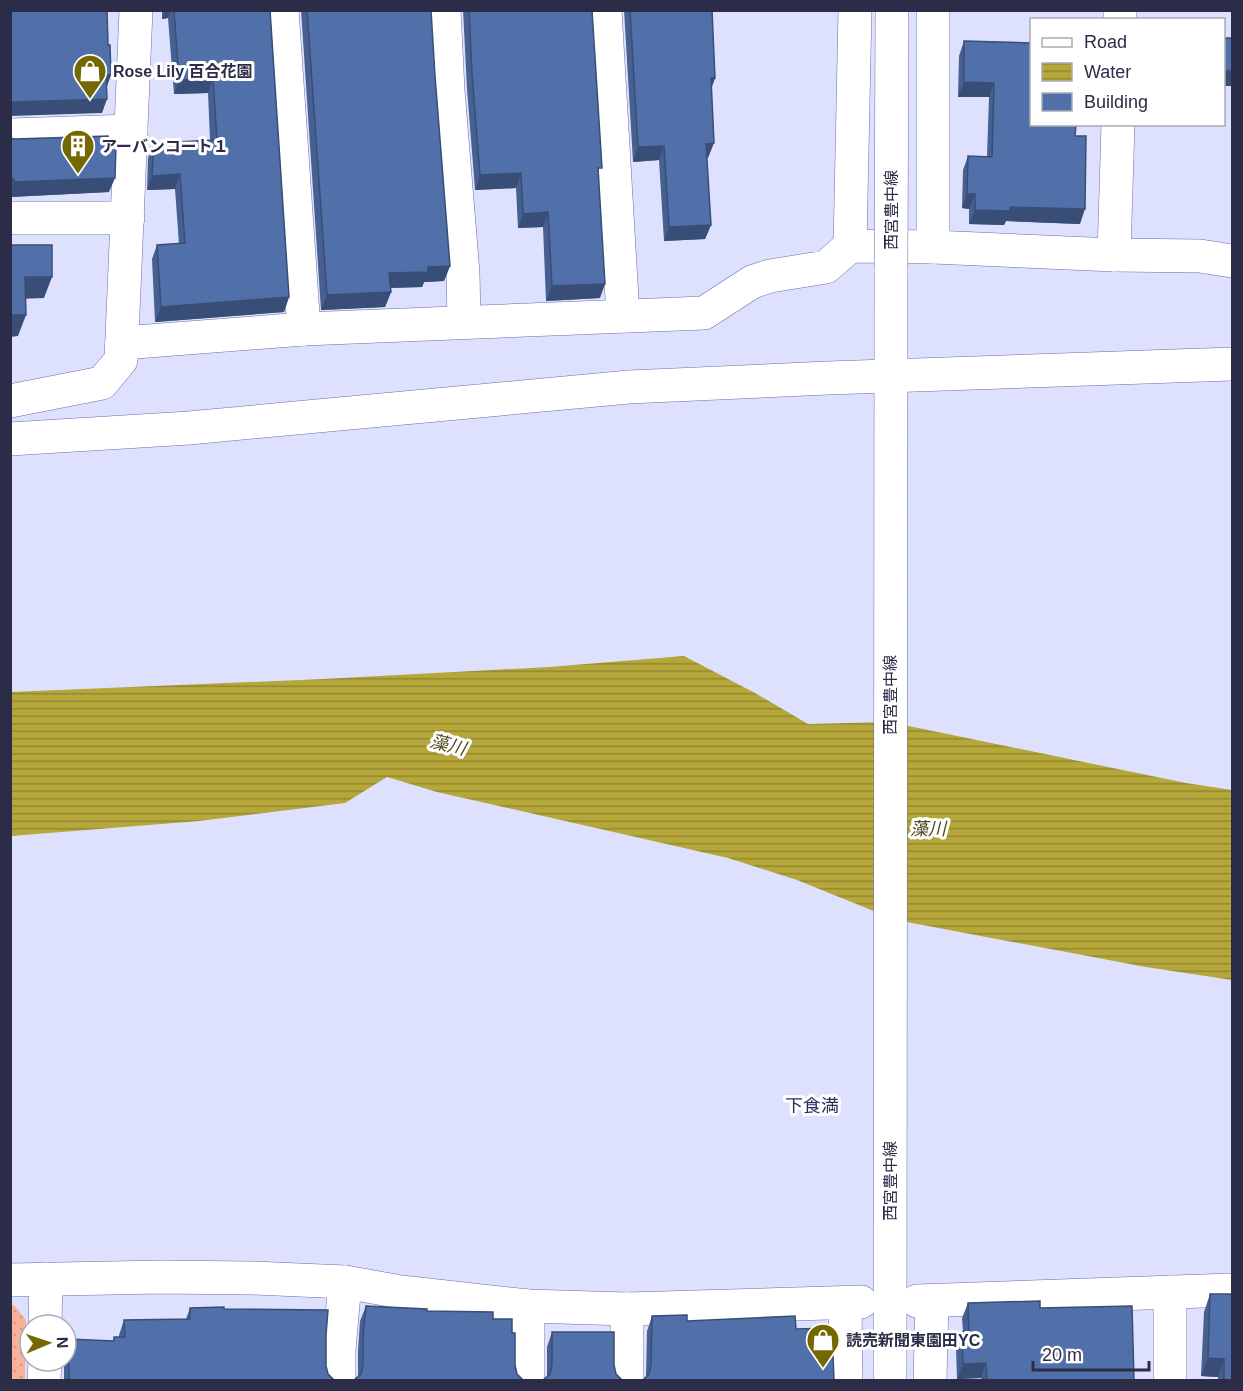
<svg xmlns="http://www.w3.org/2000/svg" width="1243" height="1391" viewBox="0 0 1243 1391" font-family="Arial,'Noto Sans JP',sans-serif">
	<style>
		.park { fill: url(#park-dots) }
		.water { fill: url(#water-rules) }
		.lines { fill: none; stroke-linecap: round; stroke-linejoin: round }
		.street-casing { stroke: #6b6cab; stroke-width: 34 }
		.secondary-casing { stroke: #6b6cab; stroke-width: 34 }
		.street { stroke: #fff; stroke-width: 33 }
		.secondary { stroke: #fff; stroke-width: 33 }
		.secondary-bridge-casing { stroke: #6b6cab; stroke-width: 34; stroke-linecap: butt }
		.secondary-bridge { stroke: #fff; stroke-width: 33 }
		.wall { fill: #466091 }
		.shaded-wall { fill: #394e76 }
		.building { fill: #5170a9; stroke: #394e76; stroke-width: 1.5 }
		.labels { text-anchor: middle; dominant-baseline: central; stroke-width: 6; stroke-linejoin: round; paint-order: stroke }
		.poi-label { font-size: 16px; font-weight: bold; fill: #2b2c47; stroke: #fff; text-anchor: start }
		.street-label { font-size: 16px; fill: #2b2c47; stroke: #fff }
		.water-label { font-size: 18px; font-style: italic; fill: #504a1e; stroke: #fff }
		.neighbourhood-label { font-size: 18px; fill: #2d2a62; stroke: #fff }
	</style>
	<defs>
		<pattern id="park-dots" width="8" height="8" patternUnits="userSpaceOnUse" patternTransform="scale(1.5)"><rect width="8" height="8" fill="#f7b399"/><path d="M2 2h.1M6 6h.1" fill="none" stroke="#d49a85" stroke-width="1.8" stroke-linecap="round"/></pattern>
		<pattern id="water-rules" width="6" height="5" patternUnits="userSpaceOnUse" patternTransform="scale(1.5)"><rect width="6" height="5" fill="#b5a739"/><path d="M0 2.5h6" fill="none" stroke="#938832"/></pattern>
	</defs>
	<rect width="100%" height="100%" fill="#dee1fd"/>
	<!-- park -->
	<polygon class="park" points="11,1305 14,1305 26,1320 25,1380 11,1380"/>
	<!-- water -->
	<polygon class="water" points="684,656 755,693 808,724 889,722 1186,783 1232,790 1232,980 1146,967 896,920 797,880 728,858 437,792 387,777 345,803 199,821 11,836 11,692 323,679 549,667"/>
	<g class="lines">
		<!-- street casing -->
		<g class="street-casing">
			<g id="street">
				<polyline points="282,10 304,329"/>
				<polyline points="444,10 448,90 463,273 464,321"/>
				<polyline points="605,10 623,316"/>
				<polyline points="1120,20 1120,10"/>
				<polyline points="10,135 131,131"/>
				<polyline points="10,218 128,218"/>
				<polyline points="850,246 855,10"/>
				<polyline points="933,247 933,10"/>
				<polyline points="1114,255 1118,124"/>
				<polyline points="122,343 304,329 704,313 752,282 770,276 826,267 850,246 933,247 1114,255 1200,256 1232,261"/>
				<polyline points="10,401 102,383 121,360 136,10"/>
				<polyline points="10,1280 161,1277 252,1278 345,1282 401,1292 528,1306 627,1309 861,1302"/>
				<polyline points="1170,1292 1170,1380"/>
				<polyline points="917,1301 1232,1290"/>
				<polyline points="845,1303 846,1380"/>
				<polyline points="627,1309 627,1380"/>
				<polyline points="45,1325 46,1279"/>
				<polyline points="44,1380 45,1361"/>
				<polyline points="339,1380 339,1350 345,1282"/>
				<polyline points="528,1380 528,1306"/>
				<polyline points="930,1380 932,1301"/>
			</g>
		</g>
		<!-- secondary casing -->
		<g class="secondary-casing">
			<g id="secondary">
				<polyline points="10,439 189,428 629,387 828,378 1232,364"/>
				<polyline points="890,1380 891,270"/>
			</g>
		</g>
		<!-- street -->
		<use href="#street" class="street"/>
		<!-- secondary -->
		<use href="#secondary" class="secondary"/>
		<!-- secondary-bridge casing -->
		<g class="secondary-bridge-casing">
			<polyline id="secondary-bridge" points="891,270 892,10"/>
		</g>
		<!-- secondary-bridge -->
		<use href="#secondary-bridge" class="secondary-bridge"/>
	</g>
	<!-- wall -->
	<g class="wall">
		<polygon points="162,10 270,10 289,297 284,312 155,322 152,259 157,245 179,244 175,189 147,190 148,158 154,143 210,140 208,93 174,94 168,18 162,19"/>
		<polygon points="301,10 431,10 435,76 450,266 444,281 424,282 422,287 390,288 391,292 385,307 321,310"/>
		<polygon points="463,10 592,10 599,176 600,298 546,301 543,227 518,228 516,188 475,190 467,89"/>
		<polygon points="624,10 712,10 715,78 711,89 708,158 707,158 711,225 705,239 664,241 659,160 633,162"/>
		<polygon points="964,41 1075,136 1080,224 1006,221 1004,225 969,224 969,209 962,208 963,170 968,156 987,157 989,97 958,97 959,56"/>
		<polygon points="10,138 109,192 10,197"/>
		<polygon points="1210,1294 1233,1380 1218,1380 1218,1377 1201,1376 1204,1312"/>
		<polygon points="968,1303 1040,1308 1134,1380 981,1380 981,1378 957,1379 956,1347 962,1332 963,1332 962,1318"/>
		<polygon points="366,1306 427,1311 493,1319 512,1333 515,1365 517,1374 358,1377 358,1351 360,1321"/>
		<polygon points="190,1308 224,1309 326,1335 326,1366 328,1374 334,1380 64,1380 64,1361 66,1361 66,1349 69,1339 113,1341 114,1337 119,1337 119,1335 124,1320 186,1319"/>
		<polygon points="652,1316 687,1321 796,1329 646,1377 647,1331"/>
		<polygon points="552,1332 614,1365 616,1374 547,1377 547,1347"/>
	</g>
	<!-- shaded-wall -->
	<g class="shaded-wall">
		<polygon points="165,10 171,10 168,18 162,19"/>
		<rect x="1224" y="71" width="9" height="15"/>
		<polygon points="106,75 111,75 106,89"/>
		<polygon points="213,78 208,93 174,94 179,80"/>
		<polygon points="711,78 715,78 710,92"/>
		<polygon points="964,82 994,83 989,97 958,97"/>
		<polygon points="107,99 102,113 10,116 10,103 14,102"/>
		<polygon points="714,143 708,158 701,158 706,144"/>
		<polygon points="664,146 659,160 633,162 638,147"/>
		<polygon points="521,173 516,188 475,190 480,175"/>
		<polygon points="180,174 175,189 147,190 152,176"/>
		<polygon points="115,178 109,192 10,197 10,193 14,182"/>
		<polygon points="10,179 14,179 10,189"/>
		<polygon points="967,194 975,194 969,209 962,208"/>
		<polygon points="1010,207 1085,209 1080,224 1006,221 1004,225 969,224 975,210"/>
		<polygon points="548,212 543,227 518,228 523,214"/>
		<polygon points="711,225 705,239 664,241 669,227"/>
		<polygon points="450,266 444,281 424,282 422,287 384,288 389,273 428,267"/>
		<polygon points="25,277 52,277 44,298 18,299"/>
		<polygon points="605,284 600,298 546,301 552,286"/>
		<polygon points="391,292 385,307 321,310 327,295"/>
		<polygon points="289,297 284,312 155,322 161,307"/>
		<polygon points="10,315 26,315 18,336 10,337"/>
		<polygon points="1208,1358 1224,1359 1218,1377 1201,1376"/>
		<polygon points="986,1363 981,1378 957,1379 963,1364"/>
	</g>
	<!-- building -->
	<g class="building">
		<polygon points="10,10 107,10 108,45 110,45 111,75 106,75 107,99 14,102 10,103"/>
		<polygon points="174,10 270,10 289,297 161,307 157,245 185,243 180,174 152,176 154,143 217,140 213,78 179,80"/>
		<polygon points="307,10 431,10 435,76 450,266 428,267 428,272 389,273 391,292 327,295"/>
		<polygon points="469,10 592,10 602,168 598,168 605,284 552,286 548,212 523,214 521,173 480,175 472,74"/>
		<polygon points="630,10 712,10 715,78 711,78 714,143 706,144 711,225 669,227 664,146 638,147"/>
		<rect x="1224" y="38" width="9" height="33"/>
		<polygon points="964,41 1032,43 1032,124 1076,124 1075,136 1086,136 1085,209 1010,207 1010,211 975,210 975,194 967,194 968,156 992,157 994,83 964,82"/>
		<polygon points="108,136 109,146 116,145 115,178 14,182 14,179 10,179 10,138 15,139"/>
		<polygon points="10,245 52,245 52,277 25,277 26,315 10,315"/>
		<polygon points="1210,1294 1233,1294 1233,1380 1224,1380 1224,1359 1208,1358"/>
		<polygon points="1040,1301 1040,1308 1132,1306 1134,1380 987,1380 986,1363 963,1364 962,1332 969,1332 968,1303"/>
		<polygon points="366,1306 427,1309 427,1311 493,1312 493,1319 512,1319 512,1333 515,1333 515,1365 517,1374 523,1380 354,1380 361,1374 363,1365 363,1336"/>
		<polygon points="224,1307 224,1309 328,1310 326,1335 326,1366 328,1374 334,1380 69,1380 69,1339 114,1341 114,1337 125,1337 124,1320 190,1319 190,1308"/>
		<polygon points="687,1315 687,1321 795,1316 796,1329 832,1328 834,1380 643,1380 649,1374 651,1365 652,1316"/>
		<polygon points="552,1332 614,1332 614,1365 616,1374 622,1380 543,1380 550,1374 552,1365"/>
	</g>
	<!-- icons -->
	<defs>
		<g id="shop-pin" transform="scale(1.725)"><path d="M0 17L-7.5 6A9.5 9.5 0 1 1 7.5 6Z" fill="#746800" stroke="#fff"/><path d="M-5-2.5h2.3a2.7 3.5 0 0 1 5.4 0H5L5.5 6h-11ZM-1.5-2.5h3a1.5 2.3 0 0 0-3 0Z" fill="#fff"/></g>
		<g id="building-pin" transform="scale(1.725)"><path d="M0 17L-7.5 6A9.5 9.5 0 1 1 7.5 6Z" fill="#746800" stroke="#fff"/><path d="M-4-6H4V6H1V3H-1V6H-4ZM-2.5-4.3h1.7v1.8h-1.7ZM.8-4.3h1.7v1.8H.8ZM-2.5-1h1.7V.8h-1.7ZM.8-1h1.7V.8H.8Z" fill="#fff"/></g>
	</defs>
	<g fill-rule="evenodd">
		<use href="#shop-pin" x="90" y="71"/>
		<use href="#building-pin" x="78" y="146"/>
		<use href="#shop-pin" x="823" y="1340"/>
	</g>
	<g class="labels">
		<!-- poi labels -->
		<g class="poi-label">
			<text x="113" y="71">Rose Lily 百合花園</text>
			<text x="101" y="146">アーバンコート１</text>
			<text x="846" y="1340">読売新聞東園田YC</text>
		</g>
		<!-- street labels -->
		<g class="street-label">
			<text transform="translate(891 210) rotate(-90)">西宮豊中線</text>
			<text transform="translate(890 695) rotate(-90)">西宮豊中線</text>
			<text transform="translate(890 1181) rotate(-90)">西宮豊中線</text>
		</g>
		<!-- water labels -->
		<g class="water-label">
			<text transform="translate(448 745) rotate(14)">藻川</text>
			<text x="928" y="829">藻川</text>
		</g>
		<!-- neighbourhood labels -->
		<g class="neighbourhood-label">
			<text x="812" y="1106">下食満</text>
		</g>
	</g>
	<!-- border -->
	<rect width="1243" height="1391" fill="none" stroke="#2b2c47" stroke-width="24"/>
	<!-- legend -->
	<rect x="1030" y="18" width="195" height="108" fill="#ffffff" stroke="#aaabb5" stroke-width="1.5"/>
	<rect x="1042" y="38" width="30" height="9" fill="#ffffff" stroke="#aaabb5" stroke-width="1.5"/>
	<text x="1084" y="48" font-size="18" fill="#2b2c47">Road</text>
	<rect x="1042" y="63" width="30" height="18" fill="url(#water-rules)" stroke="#aaabb5" stroke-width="1.5"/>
	<text x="1084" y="78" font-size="18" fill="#2b2c47">Water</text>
	<rect x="1042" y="93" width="30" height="18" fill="#5170a9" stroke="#aaabb5" stroke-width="1.5"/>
	<text x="1084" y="108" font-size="18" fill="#2b2c47">Building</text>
	<!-- north arrow -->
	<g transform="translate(48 1343) rotate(88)"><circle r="28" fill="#ffffff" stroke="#aaabb5" stroke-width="1.5"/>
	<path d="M0-4.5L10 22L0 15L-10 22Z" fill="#746800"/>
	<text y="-9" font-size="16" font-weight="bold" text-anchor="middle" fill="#2b2c47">N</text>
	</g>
	<!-- scale -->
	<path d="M1033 1361v9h116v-9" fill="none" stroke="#2b2c47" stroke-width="3"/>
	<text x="1042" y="1361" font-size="18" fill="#2b2c47" stroke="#ffffff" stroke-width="4.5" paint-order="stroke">20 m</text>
</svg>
